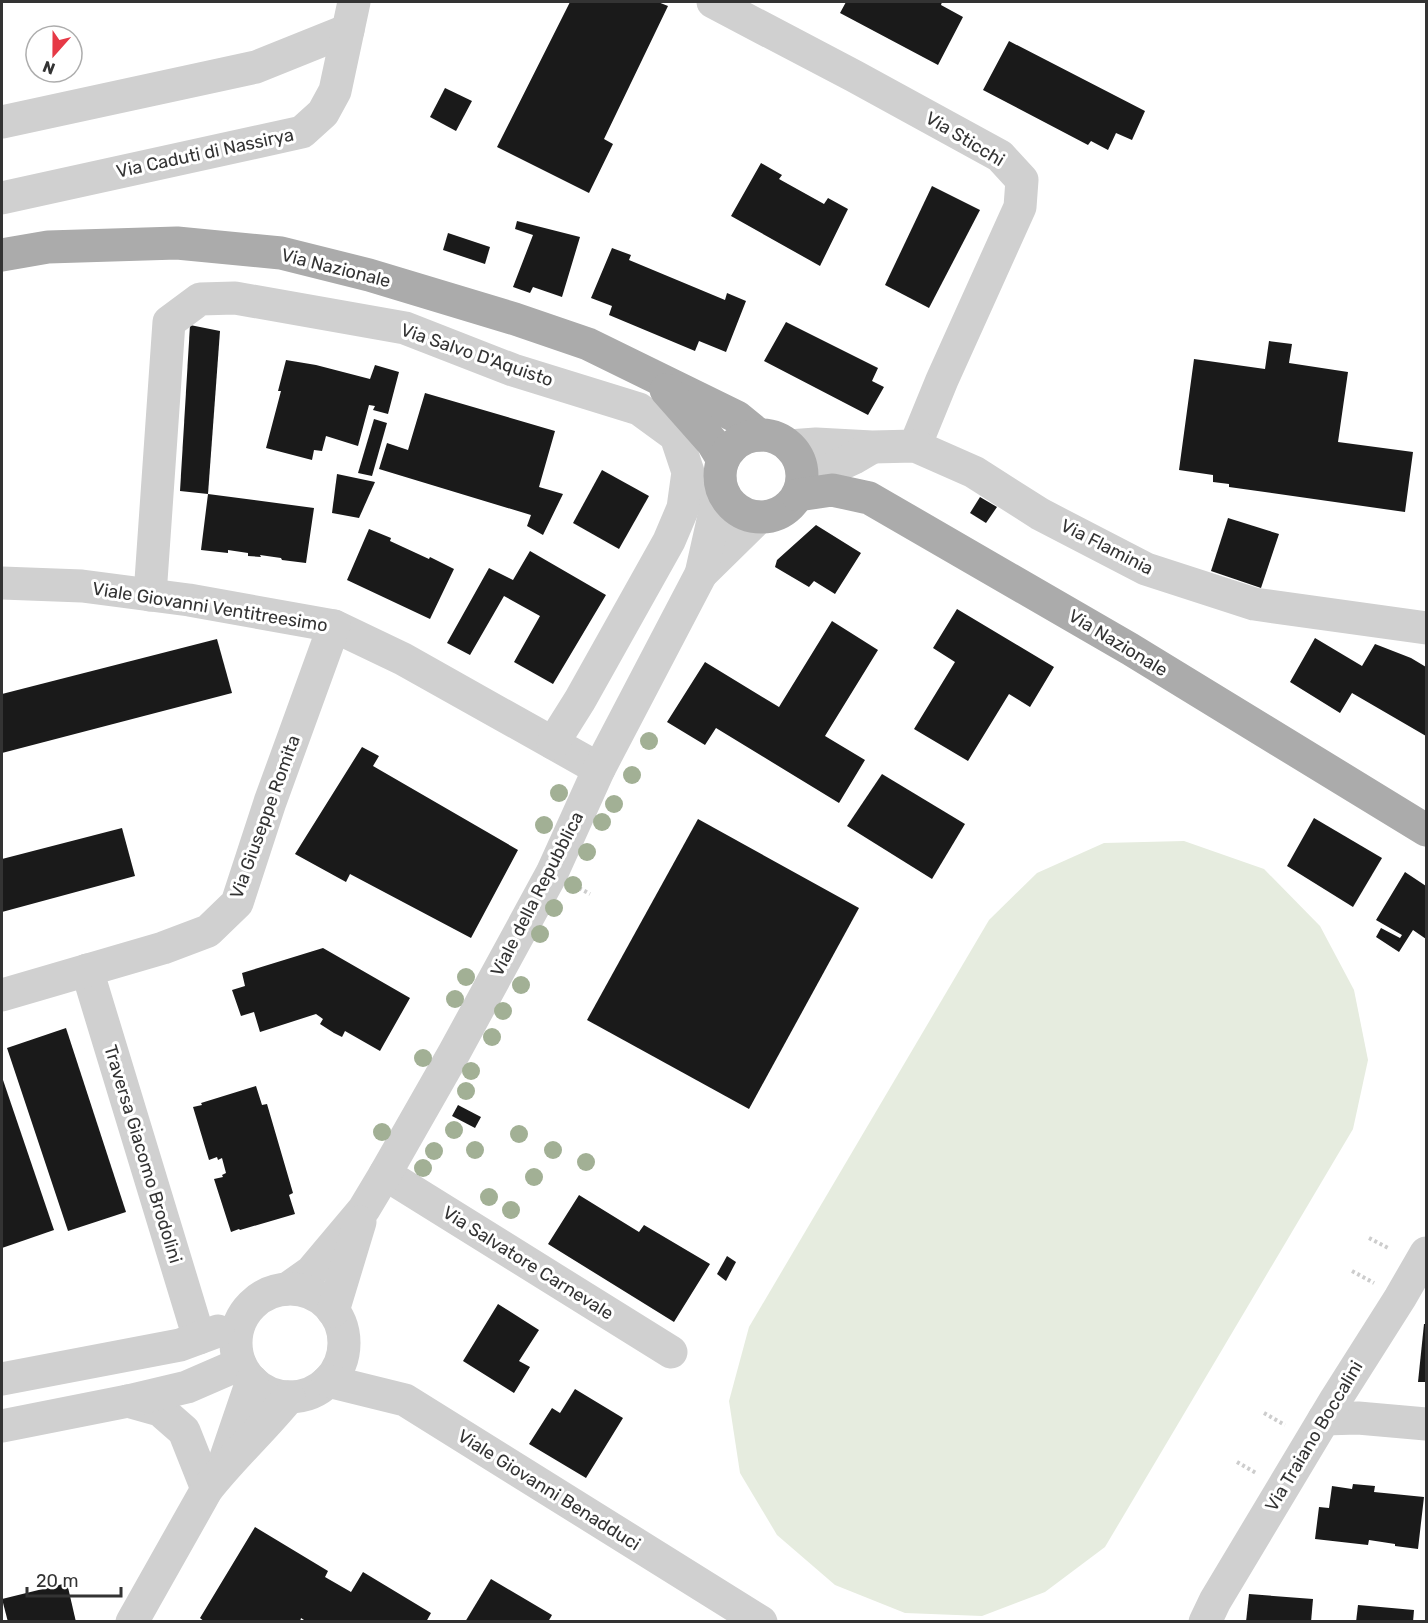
<svg xmlns="http://www.w3.org/2000/svg" width="1428" height="1623" viewBox="0 0 1428 1623" font-family="Rubik,sans-serif">
	<style>
		.green { fill: #e6ecdf }
		.building { fill: #1a1a1a }
		.lines { fill: none; stroke-linecap: round; stroke-linejoin: round }
		.path { stroke: #cdcdcd; stroke-width: 4; stroke-dasharray: 3 3; stroke-linecap: butt }
		.minor { stroke: #d0d0d0; stroke-width: 33 }
		.major { stroke: #ababab; stroke-width: 33 }
		.tree { fill: #a2b095 }
		.labels { text-anchor: middle; dominant-baseline: central; stroke-width: 6; stroke-linejoin: round; paint-order: stroke }
		.street-label { font-size: 18px; fill: #333; stroke: #fff }
	</style>
	<rect width="100%" height="100%" fill="#fff"/>
	<!-- green -->
	<polygon class="green" points="1184,841 1264,869 1320,926 1354,990 1368,1060 1353,1129 1105,1547 1045,1592 982,1616 905,1613 835,1585 777,1535 740,1473 729,1401 749,1327 989,920 1037,873 1104,843"/>
	<!-- building -->
	<g class="building">
		<polygon points="570,2 658,2 668,6 604,139 613,144 589,193 497,147"/>
		<polygon points="846,2 942,2 941,5 963,17 938,65 840,13"/>
		<polygon points="1009,41 1145,111 1132,140 1116,133 1108,150 1091,141 1088,145 983,90"/>
		<polygon points="445,88 472,101 456,131 430,117"/>
		<polygon points="761,163 782,175 779,179 824,204 828,198 848,209 820,266 731,216"/>
		<polygon points="932,186 980,210 929,308 885,285"/>
		<polygon points="517,221 580,237 562,297 533,287 530,293 513,287 533,235 515,229"/>
		<polygon points="448,233 490,247 485,264 443,250"/>
		<polygon points="612,248 631,255 629,260 725,300 727,293 746,301 726,352 699,341 695,351 609,315 612,306 591,298"/>
		<polygon points="786,322 878,368 872,381 884,387 868,415 764,361"/>
		<polygon points="190,325 220,331 208,494 180,491"/>
		<polygon points="1269,341 1292,344 1289,363 1348,372 1338,442 1413,452 1405,512 1229,487 1229,484 1213,482 1213,475 1179,470 1194,359 1265,369"/>
		<polygon points="286,360 316,365 370,379 375,365 399,372 388,414 373,410 375,406 369,405 358,446 326,436 322,451 314,450 312,460 266,448 281,391 278,391"/>
		<polygon points="425,393 555,431 539,487 563,494 543,535 527,526 531,515 379,469 387,443 408,450"/>
		<polygon points="374,419 387,423 372,476 358,473"/>
		<polygon points="602,470 649,496 619,549 573,523"/>
		<polygon points="337,474 375,482 359,518 332,513"/>
		<polygon points="208,494 314,508 306,563 282,560 281,558 260,555 261,557 248,556 248,553 228,550 228,553 201,550"/>
		<polygon points="980,497 997,507 986,523 970,513"/>
		<polygon points="1228,518 1279,534 1261,588 1211,571"/>
		<polygon points="816,525 861,553 835,594 814,581 809,587 775,567 777,560"/>
		<polygon points="369,529 391,538 390,541 429,559 430,557 454,569 430,619 347,580"/>
		<polygon points="530,551 606,595 553,684 514,662 540,616 504,596 470,655 447,643 489,568 513,580"/>
		<polygon points="957,609 1054,667 1030,707 1009,694 968,761 914,729 955,662 933,648"/>
		<polygon points="832,621 878,650 825,736 865,760 839,803 716,728 705,745 667,722 705,662 779,707"/>
		<polygon points="1315,638 1362,666 1375,644 1411,658 1426,667 1426,736 1352,693 1340,713 1290,682"/>
		<polygon points="217,639 232,693 2,753 2,694"/>
		<polygon points="362,747 379,756 373,766 518,850 471,938 350,874 346,882 295,854"/>
		<polygon points="882,774 965,824 932,879 847,826"/>
		<polygon points="1314,818 1382,858 1353,907 1287,866"/>
		<polygon points="698,819 859,908 749,1109 587,1020"/>
		<polygon points="122,828 135,876 2,912 2,859"/>
		<polygon points="1405,872 1426,886 1426,939 1413,930 1399,952 1376,937 1381,928 1400,938 1402,935 1376,920"/>
		<polygon points="323,948 410,998 380,1051 345,1031 342,1037 334,1033 320,1024 323,1019 316,1014 260,1032 254,1012 241,1016 232,990 245,986 242,973"/>
		<polygon points="66,1028 126,1212 68,1231 7,1048"/>
		<polygon points="2,1077 54,1230 2,1248"/>
		<polygon points="256,1086 262,1105 267,1104 293,1193 289,1195 295,1214 240,1230 239,1229 231,1232 214,1179 223,1177 222,1175 226,1173 222,1158 218,1160 217,1157 209,1160 193,1107 202,1105 201,1103"/>
		<polygon points="458,1105 481,1117 475,1128 452,1116"/>
		<polygon points="579,1195 639,1232 644,1225 710,1264 674,1322 548,1244"/>
		<polygon points="727,1256 736,1262 726,1281 717,1274"/>
		<polygon points="498,1304 539,1330 519,1361 530,1367 514,1393 463,1361"/>
		<polygon points="1424,1324 1426,1324 1426,1382 1418,1382"/>
		<polygon points="575,1389 623,1418 586,1478 529,1444 552,1408 560,1413"/>
		<polygon points="1353,1484 1375,1486 1374,1492 1424,1497 1418,1549 1395,1546 1395,1544 1369,1540 1368,1545 1315,1539 1319,1507 1329,1508 1332,1486 1352,1489"/>
		<polygon points="255,1527 328,1571 325,1577 351,1592 363,1572 431,1613 426,1622 307,1622 301,1618 300,1622 205,1622 200,1618"/>
		<polygon points="491,1579 552,1615 548,1622 465,1622"/>
		<polygon points="67,1583 76,1622 8,1622 2,1599"/>
		<polygon points="1249,1594 1313,1599 1311,1622 1246,1622"/>
		<polygon points="1358,1605 1414,1610 1413,1622 1356,1622"/>
	</g>
	<g class="lines">
		<!-- path -->
		<g class="path">
			<polyline points="579,888 590,894"/>
			<polyline points="1369,1238 1390,1249"/>
			<polyline points="1352,1271 1374,1283"/>
			<polyline points="1264,1413 1285,1425"/>
			<polyline points="1237,1462 1256,1473"/>
		</g>
		<!-- minor -->
		<g class="minor">
			<polyline points="713,2 854,76 1000,156 1022,180 1020,207 942,380 915,446"/>
			<polyline points="2,122 256,67 348,30"/>
			<polyline points="2,198 302,132 323,113 335,91 354,2"/>
			<polyline points="789,446 816,444 872,447 915,446 974,472 1040,514 1146,569 1254,604 1426,628"/>
			<polyline points="802,482 854,458 871,448"/>
			<polyline points="701,574 759,517"/>
			<polyline points="2,583 82,586 189,600 334,626 403,659 599,769"/>
			<polyline points="150,595 169,322 200,299 235,298 405,328 513,370 639,409 676,436 688,472 683,508 669,541 580,700 553,743"/>
			<polyline points="87,970 199,1338"/>
			<polyline points="2,995 163,948 208,931 237,903 270,802 334,626"/>
			<polyline points="385,1174 671,1352"/>
			<polyline points="287,1289 311,1272 364,1209 385,1174 454,1053 552,873 599,769 701,574 714,516 720,478"/>
			<circle cx="290" cy="1343" r="54"/>
			<polyline points="333,1311 360,1222"/>
			<polyline points="2,1379 180,1345 218,1331"/>
			<polyline points="328,1381 405,1400 761,1622"/>
			<polyline points="128,1401 160,1410 184,1431 207,1489"/>
			<polyline points="1324,1419 1358,1418 1426,1424"/>
			<polyline points="2,1426 128,1401 187,1387 240,1364"/>
			<polyline points="225,1460 252,1381"/>
			<path d="M132,1622L207,1489C233,1456 263,1429 289,1397"/>
			<polyline points="1205,1622 1215,1601 1336,1399 1400,1298 1426,1253"/>
		</g>
		<!-- major -->
		<g class="major">
			<polyline points="2,255 48,247 177,243 281,253 369,275 515,319 588,344 737,417 759,435"/>
			<polyline points="666,390 712,442 723,460"/>
			<circle cx="761" cy="476" r="41"/>
			<polyline points="798,495 832,490 869,498 1130,649 1426,830"/>
		</g>
	</g>
	<!-- trees -->
	<g class="tree">
		<circle cx="649" cy="741" r="9"/>
		<circle cx="632" cy="775" r="9"/>
		<circle cx="559" cy="793" r="9"/>
		<circle cx="614" cy="804" r="9"/>
		<circle cx="602" cy="822" r="9"/>
		<circle cx="544" cy="825" r="9"/>
		<circle cx="587" cy="852" r="9"/>
		<circle cx="573" cy="885" r="9"/>
		<circle cx="554" cy="908" r="9"/>
		<circle cx="540" cy="934" r="9"/>
		<circle cx="466" cy="977" r="9"/>
		<circle cx="521" cy="985" r="9"/>
		<circle cx="455" cy="999" r="9"/>
		<circle cx="503" cy="1011" r="9"/>
		<circle cx="492" cy="1037" r="9"/>
		<circle cx="423" cy="1058" r="9"/>
		<circle cx="471" cy="1071" r="9"/>
		<circle cx="466" cy="1091" r="9"/>
		<circle cx="454" cy="1130" r="9"/>
		<circle cx="382" cy="1132" r="9"/>
		<circle cx="519" cy="1134" r="9"/>
		<circle cx="475" cy="1150" r="9"/>
		<circle cx="553" cy="1150" r="9"/>
		<circle cx="434" cy="1151" r="9"/>
		<circle cx="586" cy="1162" r="9"/>
		<circle cx="423" cy="1168" r="9"/>
		<circle cx="534" cy="1177" r="9"/>
		<circle cx="489" cy="1197" r="9"/>
		<circle cx="511" cy="1210" r="9"/>
	</g>
	<g class="labels">
		<!-- street labels -->
		<g class="street-label">
			<text transform="translate(965 139) rotate(31)">Via Sticchi</text>
			<text transform="translate(205 153) rotate(-12)">Via Caduti di Nassirya</text>
			<text transform="translate(336 268) rotate(14)">Via Nazionale</text>
			<text transform="translate(477 355) rotate(19)">Via Salvo D'Aquisto</text>
			<text transform="translate(1107 547) rotate(27)">Via Flaminia</text>
			<text transform="translate(210 607) rotate(9)">Viale Giovanni Ventitreesimo</text>
			<text transform="translate(1118 643) rotate(31)">Via Nazionale</text>
			<text transform="translate(265 817) rotate(-70)">Via Giuseppe Romita</text>
			<text transform="translate(537 894) rotate(-63)">Viale della Repubblica</text>
			<text transform="translate(143 1154) rotate(73)">Traversa Giacomo Brodolini</text>
			<text transform="translate(528 1263) rotate(32)">Via Salvatore Carnevale</text>
			<text transform="translate(1314 1436) rotate(-59)">Via Traiano Boccalini</text>
			<text transform="translate(549 1490) rotate(32)">Viale Giovanni Benadduci</text>
		</g>
	</g>
	<!-- border -->
	<rect width="1428" height="1623" fill="none" stroke="#333333" stroke-width="6"/>
	<!-- north arrow -->
	<g transform="translate(54 54) rotate(201)"><circle r="28" fill="#ffffff" stroke="#adadad" stroke-width="1.5"/>
	<path d="M0-4.5L10 22L0 15L-10 22Z" fill="#e63946"/>
	<text y="-9" font-size="16" font-weight="bold" text-anchor="middle" fill="#333333">N</text>
	</g>
	<!-- scale -->
	<path d="M27 1587v9h94v-9" fill="none" stroke="#333333" stroke-width="3"/>
	<text x="36" y="1587" font-size="18" fill="#333333" stroke="#ffffff" stroke-width="4.5" paint-order="stroke">20 m</text>
</svg>
